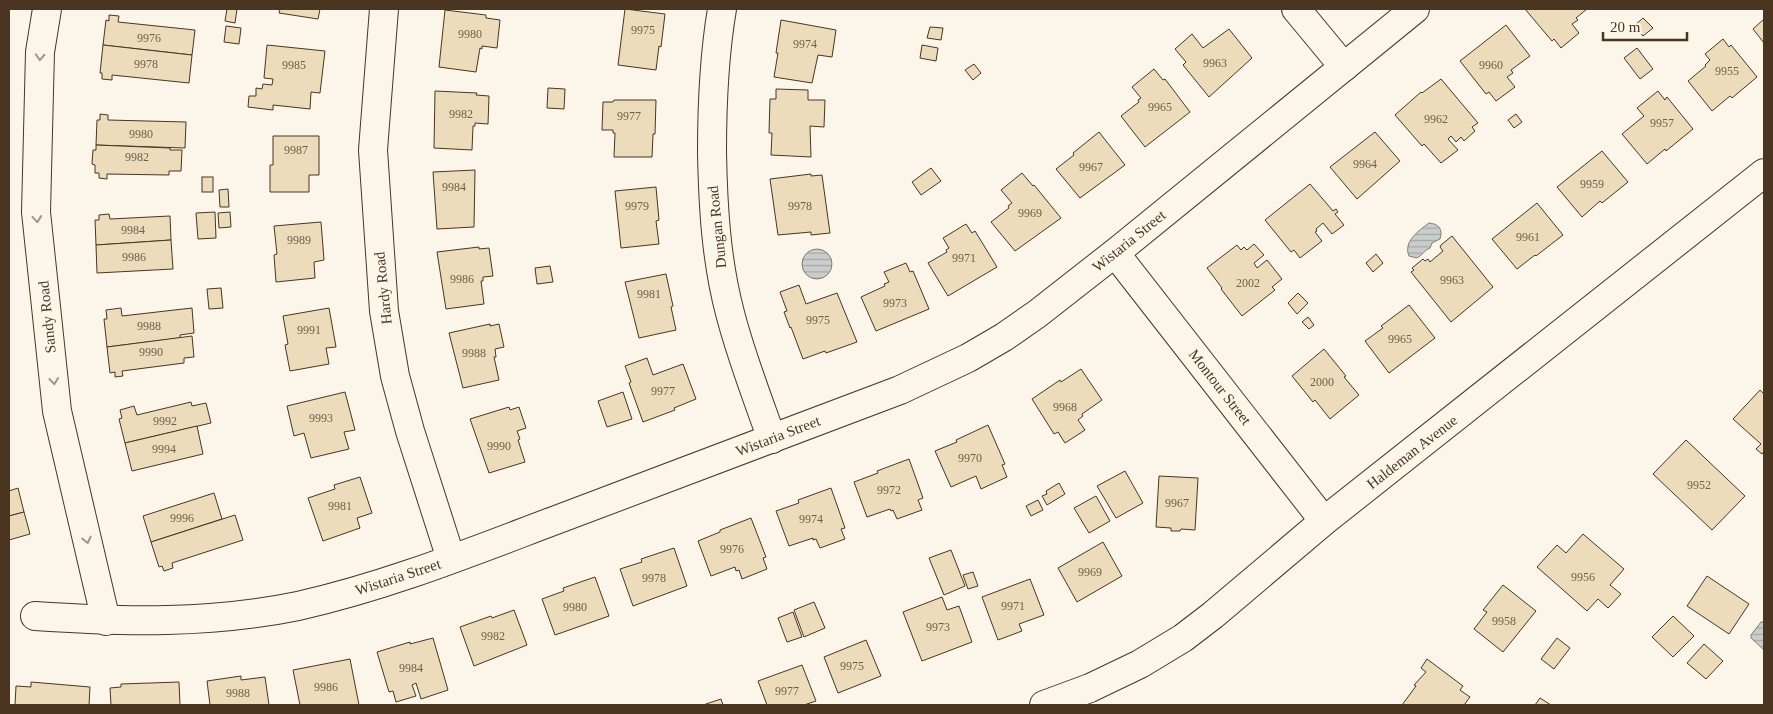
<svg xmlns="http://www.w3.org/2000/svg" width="1773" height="714" viewBox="0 0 1773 714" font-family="'Times New Roman',serif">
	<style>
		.water { fill: url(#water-rules); stroke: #887966 }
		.building { fill: #ecdcbc; stroke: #4a3520 }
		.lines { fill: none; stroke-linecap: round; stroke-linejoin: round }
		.minor-casing { stroke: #4a3520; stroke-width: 30 }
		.major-casing { stroke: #4a3520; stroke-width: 30 }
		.minor { stroke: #fbf6e9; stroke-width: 28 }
		.major { stroke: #fbf6e9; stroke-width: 28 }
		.oneway { stroke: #a29684 }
		.labels { text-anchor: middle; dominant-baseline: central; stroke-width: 4; stroke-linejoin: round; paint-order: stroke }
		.number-label { font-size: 12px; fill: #725f47 }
		.street-label { font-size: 15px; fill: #4a3520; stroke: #fbf6e9 }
	</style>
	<defs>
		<pattern id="water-rules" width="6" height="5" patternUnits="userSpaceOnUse" patternTransform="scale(1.25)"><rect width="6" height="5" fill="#c9cecd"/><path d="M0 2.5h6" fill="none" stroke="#a5a8a6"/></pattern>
	</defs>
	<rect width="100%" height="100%" fill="#fbf6e9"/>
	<!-- water -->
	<g class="water">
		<path d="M1429,223C1439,224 1443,229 1440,239L1432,243L1430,248C1424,250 1423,255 1417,258L1409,256C1403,242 1418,231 1429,223Z"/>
		<circle cx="817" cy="264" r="15"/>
		<polygon points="1761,622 1764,622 1764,650 1751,638 1751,635"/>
	</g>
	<!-- building -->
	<g class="building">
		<polygon points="227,9 237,9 235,23 225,21"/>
		<polygon points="280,9 320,9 318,19 279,13"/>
		<polygon points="625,9 665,14 661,47 659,46 656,70 618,65"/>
		<polygon points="1525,9 1587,9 1576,18 1578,20 1572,24 1579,33 1561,48 1554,39 1552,41"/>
		<polygon points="445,10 486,15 486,18 500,20 497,48 482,46 482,49 480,48 476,72 439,67"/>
		<polygon points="109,15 119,16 118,22 195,30 192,55 103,45 106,20 109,21"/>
		<polygon points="1643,18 1653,28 1643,36 1634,26"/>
		<polygon points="1764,19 1764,43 1753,29"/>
		<polygon points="781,20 836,30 832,57 818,55 812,83 774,77 778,53 776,53"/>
		<polygon points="1506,25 1530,56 1511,70 1513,73 1507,77 1515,87 1496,101 1489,92 1486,94 1460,61"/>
		<polygon points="226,26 241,28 239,44 224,42"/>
		<polygon points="930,27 943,28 941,40 927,38"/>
		<polygon points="1229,29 1252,58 1209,97 1183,65 1186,62 1175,49 1192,34 1203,48"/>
		<polygon points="1723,39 1729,47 1731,45 1757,77 1732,98 1730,96 1712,111 1688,81 1706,66 1705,65 1710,60 1705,54"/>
		<polygon points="103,45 192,55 189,83 112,75 112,80 102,79 102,73 100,73"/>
		<polygon points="267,45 325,51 320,93 311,92 310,109 273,105 273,110 248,107 249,96 256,96 256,88 262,89 263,84 272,85 273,79 264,78"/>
		<polygon points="922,45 938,48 936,61 920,58"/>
		<polygon points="1637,48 1653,69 1640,79 1624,58"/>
		<polygon points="974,64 981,73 973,80 965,70"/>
		<polygon points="1154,69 1163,80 1165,79 1190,112 1145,147 1121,116 1139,102 1138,100 1141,98 1132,87"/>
		<polygon points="1441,79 1478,123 1472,127 1475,131 1464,141 1461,137 1456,142 1451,136 1448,139 1458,150 1441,163 1424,144 1422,146 1395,115 1421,92 1422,93"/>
		<polygon points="548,88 565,89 564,109 547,108"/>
		<polygon points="776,89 808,90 808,100 825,100 824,127 810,126 811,157 771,155 772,133 769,133 770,99 776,99"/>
		<polygon points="435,91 477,93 476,95 489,96 488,124 475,123 475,126 473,126 472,150 434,148"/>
		<polygon points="1658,91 1665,100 1667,97 1693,129 1666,151 1665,149 1647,164 1622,134 1644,116 1637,108"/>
		<polygon points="614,100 656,100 655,134 653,134 652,157 614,157 615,133 613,133 613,130 602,130 603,102 613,102"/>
		<polygon points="100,114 108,115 108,120 186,122 185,148 96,145 97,120 100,120"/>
		<polygon points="1516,114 1522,122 1514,128 1508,120"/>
		<polygon points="1099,132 1125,165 1080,198 1056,169 1074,155 1073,153"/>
		<polygon points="1375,132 1400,161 1357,199 1330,167"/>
		<polygon points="273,136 319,136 319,175 309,175 309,192 270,192 270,165 273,165"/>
		<polygon points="96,145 170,148 170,150 182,150 181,171 169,171 169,175 107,174 107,179 99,178 99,173 95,173 95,165 92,164 93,150 96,150"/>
		<polygon points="1602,151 1628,182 1602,203 1600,201 1582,217 1557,187"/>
		<polygon points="931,168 941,181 921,195 912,182"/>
		<polygon points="475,170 474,227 437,229 433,172"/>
		<polygon points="1022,173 1033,186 1034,185 1061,218 1015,251 991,222 1009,208 1008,206 1012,203 1001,190"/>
		<polygon points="811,174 811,176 822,175 830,233 811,235 811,232 778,235 770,179"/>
		<rect x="202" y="177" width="11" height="15"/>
		<polygon points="1310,184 1333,211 1336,209 1338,212 1335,214 1344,225 1332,234 1323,223 1316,229 1317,231 1315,232 1322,241 1300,258 1294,250 1291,252 1265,220"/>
		<polygon points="656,187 659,220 656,221 659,244 621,248 615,191"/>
		<polygon points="228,189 229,207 220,207 219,190"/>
		<polygon points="1537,203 1563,235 1536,256 1535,255 1517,269 1492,239"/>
		<polygon points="215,212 216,238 198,239 196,213"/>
		<polygon points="230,212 231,227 219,228 218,213"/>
		<polygon points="109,214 110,219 170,216 171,240 96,245 95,220 99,220 99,215"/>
		<polygon points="321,222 324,260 314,262 315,278 276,282 274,255 277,254 274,226"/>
		<polygon points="966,224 972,233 975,231 997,267 948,296 928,263 947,252 946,250 949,248 943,238"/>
		<polygon points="1452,236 1493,287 1451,322 1411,272 1414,270 1412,268 1423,259 1425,261 1428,259 1430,262 1443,251 1440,247 1441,245"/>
		<polygon points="171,240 173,269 97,273 96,245"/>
		<polygon points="1254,244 1264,255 1254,263 1257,268 1267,260 1282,279 1272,287 1275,290 1242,316 1221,289 1222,288 1207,268 1237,245 1241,250 1244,247 1247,250"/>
		<polygon points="479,247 479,249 489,248 493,276 483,277 483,281 481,281 484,304 446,309 437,252"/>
		<polygon points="1376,254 1383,263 1373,272 1366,263"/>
		<polygon points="906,263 910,272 913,271 929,309 876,331 861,297 885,286 884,284 889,282 884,272"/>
		<polygon points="550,266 553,282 537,284 535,268"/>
		<polygon points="666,274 673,306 671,307 676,330 639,338 625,282"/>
		<polygon points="799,285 806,304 837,293 857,342 826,353 825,351 803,359 791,327 790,328 784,312 787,311 780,292"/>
		<polygon points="221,288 223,308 209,309 207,289"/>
		<polygon points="1298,293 1308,303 1297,314 1288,303"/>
		<polygon points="1409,305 1435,338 1389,373 1365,341 1383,328 1381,326"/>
		<polygon points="121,308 122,316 192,308 194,333 180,335 180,338 107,347 104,319 107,319 106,310"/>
		<polygon points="329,308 336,347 326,348 329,364 290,371 285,345 288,344 283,316"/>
		<polygon points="1308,317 1314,325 1309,329 1302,322"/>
		<polygon points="490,324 490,326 499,324 504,347 495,349 496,357 494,357 499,380 463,388 449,333"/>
		<polygon points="192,336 194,357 184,358 184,363 122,371 123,376 115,377 115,372 110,373 107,347"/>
		<polygon points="1324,349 1346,376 1344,377 1359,395 1330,419 1315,400 1313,402 1292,376"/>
		<polygon points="647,358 653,375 683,364 696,399 674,408 675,410 643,422 629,383 631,382 625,366"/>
		<polygon points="1081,369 1102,400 1082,414 1083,416 1078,420 1085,430 1065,443 1058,432 1054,434 1032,399 1060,380 1061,382"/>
		<polygon points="1760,390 1764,394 1764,451 1762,454 1756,449 1761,444 1733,419"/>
		<polygon points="345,392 355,430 344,432 349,449 311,458 304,433 294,436 287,406"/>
		<polygon points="623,392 632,419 607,427 598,401"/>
		<polygon points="191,402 192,406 206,403 211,423 125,443 119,419 122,418 120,410 134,406 137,415"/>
		<polygon points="509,407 510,410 519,407 526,428 517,431 520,439 518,440 525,462 489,473 470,419"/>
		<polygon points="988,425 1005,464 1002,465 1007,477 981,489 976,476 951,487 935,451 957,442 956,440"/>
		<polygon points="197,426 203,454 132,471 125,443"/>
		<polygon points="1686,440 1745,496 1712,530 1653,474"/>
		<polygon points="909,459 923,498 918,500 922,510 897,519 893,510 891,511 890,509 867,517 854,482 878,473 877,471"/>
		<polygon points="1125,471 1143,503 1116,518 1097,486"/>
		<polygon points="1159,476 1198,478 1195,530 1181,529 1180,531 1171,531 1171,528 1156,527"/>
		<polygon points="360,477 372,513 357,518 360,528 323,541 308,498 335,489 334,485"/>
		<polygon points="1059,483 1065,494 1047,505 1042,496 1047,494 1046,491"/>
		<polygon points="18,488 24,512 9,516 9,491"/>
		<polygon points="831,488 845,528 841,529 845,539 820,548 816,539 813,540 813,538 789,546 776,511 799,503 798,500"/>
		<polygon points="214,493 222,519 151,542 143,516"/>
		<polygon points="1096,496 1110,521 1089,533 1074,508"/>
		<polygon points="1038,500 1043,510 1031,516 1026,506"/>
		<polygon points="24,512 30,534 9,540 9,516"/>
		<polygon points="235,515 243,540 172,563 173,568 164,571 162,566 159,567 151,542"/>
		<polygon points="751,518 766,557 763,558 767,569 742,579 739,570 736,571 735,567 711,576 698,541 720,532 720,530"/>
		<polygon points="1583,534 1624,569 1610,585 1621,594 1608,608 1598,599 1587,611 1537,567 1557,545 1566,553"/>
		<polygon points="1103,542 1122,576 1077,602 1058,568"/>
		<polygon points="674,548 687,586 633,606 620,569 642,562 641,559"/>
		<polygon points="951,550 965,586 944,595 929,558"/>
		<polygon points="973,572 978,586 968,589 963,575"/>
		<polygon points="1707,576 1749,604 1729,634 1687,606"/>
		<polygon points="595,577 609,616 555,635 542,599 564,591 563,588"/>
		<polygon points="1030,579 1044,615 1019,624 1022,631 998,640 982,597"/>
		<polygon points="1503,585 1536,611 1503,652 1474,629 1487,612 1483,610"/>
		<polygon points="942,597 947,610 959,606 972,642 922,661 903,612"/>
		<polygon points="814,602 825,628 804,637 794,610"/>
		<polygon points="514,610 527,645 474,666 460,627 491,616 492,618"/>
		<polygon points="793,612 802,637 787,642 778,618"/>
		<polygon points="1673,616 1694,636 1673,657 1652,637"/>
		<polygon points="433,638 448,690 421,699 416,683 412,685 416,696 396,702 393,691 389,692 377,652 410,642 410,644"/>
		<polygon points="1557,638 1570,648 1554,669 1541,659"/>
		<polygon points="866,640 881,676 838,693 824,657"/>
		<polygon points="1704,644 1723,661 1706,679 1687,663"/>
		<polygon points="350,659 359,705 300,705 293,670"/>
		<polygon points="1427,659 1463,686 1460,690 1470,697 1464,705 1402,705 1416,686 1414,685 1426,672 1421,668"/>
		<polygon points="802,665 816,701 804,705 767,705 758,681"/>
		<polygon points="241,676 241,680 265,677 269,705 210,705 207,681"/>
		<polygon points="31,682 90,687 89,705 15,705 16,686 31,687"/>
		<polygon points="179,682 180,705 111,705 110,688 121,687 121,684"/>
		<polygon points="1540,698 1551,705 1535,705"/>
		<polygon points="721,699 723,705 703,705"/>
	</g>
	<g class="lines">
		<!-- minor casing -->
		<g class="minor-casing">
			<g id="minor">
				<polyline points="47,9 40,52 36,212 57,411 106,621"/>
				<polyline points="384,9 373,150 384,311 395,376 410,431 451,559"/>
				<path d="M722,9C714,56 712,104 712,152C713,206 716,260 730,313C741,356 757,397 772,439"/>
				<polyline points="1296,9 1344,67"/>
				<polyline points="1115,253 1324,521"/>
				<path d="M35,616C123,622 211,624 298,606C387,586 471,552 556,520C671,477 786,434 900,390L968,358L1004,337L1037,314L1115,253L1415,9"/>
			</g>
		</g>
		<!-- major casing -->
		<g class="major-casing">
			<polyline id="major" points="1044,705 1090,688 1140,664 1183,638 1213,615 1324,521 1764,173"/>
		</g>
		<!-- minor -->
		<use href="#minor" class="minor"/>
		<!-- major -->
		<use href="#major" class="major"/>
	</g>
	<!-- one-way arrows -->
	<defs><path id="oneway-chevron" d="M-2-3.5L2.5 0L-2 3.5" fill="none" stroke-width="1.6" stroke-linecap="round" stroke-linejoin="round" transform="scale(1.25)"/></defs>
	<g class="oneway">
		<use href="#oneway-chevron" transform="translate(40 57) rotate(93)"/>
		<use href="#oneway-chevron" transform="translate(37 219) rotate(85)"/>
		<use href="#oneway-chevron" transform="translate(54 381) rotate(84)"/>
		<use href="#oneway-chevron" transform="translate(87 540) rotate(77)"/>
	</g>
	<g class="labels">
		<!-- number labels -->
		<g class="number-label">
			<text x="643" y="30">9975</text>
			<text x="470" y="34">9980</text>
			<text x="149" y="38">9976</text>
			<text x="805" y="44">9974</text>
			<text x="1215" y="63">9963</text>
			<text x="146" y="64">9978</text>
			<text x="294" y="65">9985</text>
			<text x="1491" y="65">9960</text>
			<text x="1727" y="71">9955</text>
			<text x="1160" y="107">9965</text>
			<text x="461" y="114">9982</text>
			<text x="629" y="116">9977</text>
			<text x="1436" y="119">9962</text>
			<text x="1662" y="123">9957</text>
			<text x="141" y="134">9980</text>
			<text x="296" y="150">9987</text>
			<text x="137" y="157">9982</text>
			<text x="1365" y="164">9964</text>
			<text x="1091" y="167">9967</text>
			<text x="1592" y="184">9959</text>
			<text x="454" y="187">9984</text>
			<text x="637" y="206">9979</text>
			<text x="800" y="206">9978</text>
			<text x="1030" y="213">9969</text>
			<text x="133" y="230">9984</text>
			<text x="1528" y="237">9961</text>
			<text x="299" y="240">9989</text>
			<text x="134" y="257">9986</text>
			<text x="964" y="258">9971</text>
			<text x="462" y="279">9986</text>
			<text x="1452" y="280">9963</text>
			<text x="1248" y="283">2002</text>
			<text x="649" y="294">9981</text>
			<text x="895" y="303">9973</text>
			<text x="818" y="320">9975</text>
			<text x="149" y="326">9988</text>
			<text x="309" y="330">9991</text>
			<text x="1400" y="339">9965</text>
			<text x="151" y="352">9990</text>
			<text x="474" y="353">9988</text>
			<text x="1322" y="382">2000</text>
			<text x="663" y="391">9977</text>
			<text x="1065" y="407">9968</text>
			<text x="321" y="418">9993</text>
			<text x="165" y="421">9992</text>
			<text x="499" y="446">9990</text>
			<text x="164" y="449">9994</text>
			<text x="970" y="458">9970</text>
			<text x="1699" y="485">9952</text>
			<text x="889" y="490">9972</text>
			<text x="1177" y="503">9967</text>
			<text x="340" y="506">9981</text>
			<text x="182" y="518">9996</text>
			<text x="811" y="519">9974</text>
			<text x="732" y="549">9976</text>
			<text x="1090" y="572">9969</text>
			<text x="1583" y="577">9956</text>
			<text x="654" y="578">9978</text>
			<text x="1013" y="606">9971</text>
			<text x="575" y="607">9980</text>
			<text x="1504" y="621">9958</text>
			<text x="938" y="627">9973</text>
			<text x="493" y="636">9982</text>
			<text x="852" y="666">9975</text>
			<text x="411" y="668">9984</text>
			<text x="326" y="687">9986</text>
			<text x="787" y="691">9977</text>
			<text x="238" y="693">9988</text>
		</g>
		<!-- street labels -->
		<g class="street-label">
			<text transform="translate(717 227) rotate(-96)">Dungan Road</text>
			<text transform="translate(1129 241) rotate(-39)">Wistaria Street</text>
			<text transform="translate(383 288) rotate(-96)">Hardy Road</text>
			<text transform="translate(47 317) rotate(-96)">Sandy Road</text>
			<text transform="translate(1220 387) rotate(52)">Montour Street</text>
			<text transform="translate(778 436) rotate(-21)">Wistaria Street</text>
			<text transform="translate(1412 452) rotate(-38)">Haldeman Avenue</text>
			<text transform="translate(398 577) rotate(-18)">Wistaria Street</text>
		</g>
	</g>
	<!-- border -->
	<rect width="1773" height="714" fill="none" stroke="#4a3520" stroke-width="20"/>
	<!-- scale -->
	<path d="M1603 32v8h84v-8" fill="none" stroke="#4a3520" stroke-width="2.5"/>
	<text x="1610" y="32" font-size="15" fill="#4a3520" stroke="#fbf6e9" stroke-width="4" paint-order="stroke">20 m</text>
</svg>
